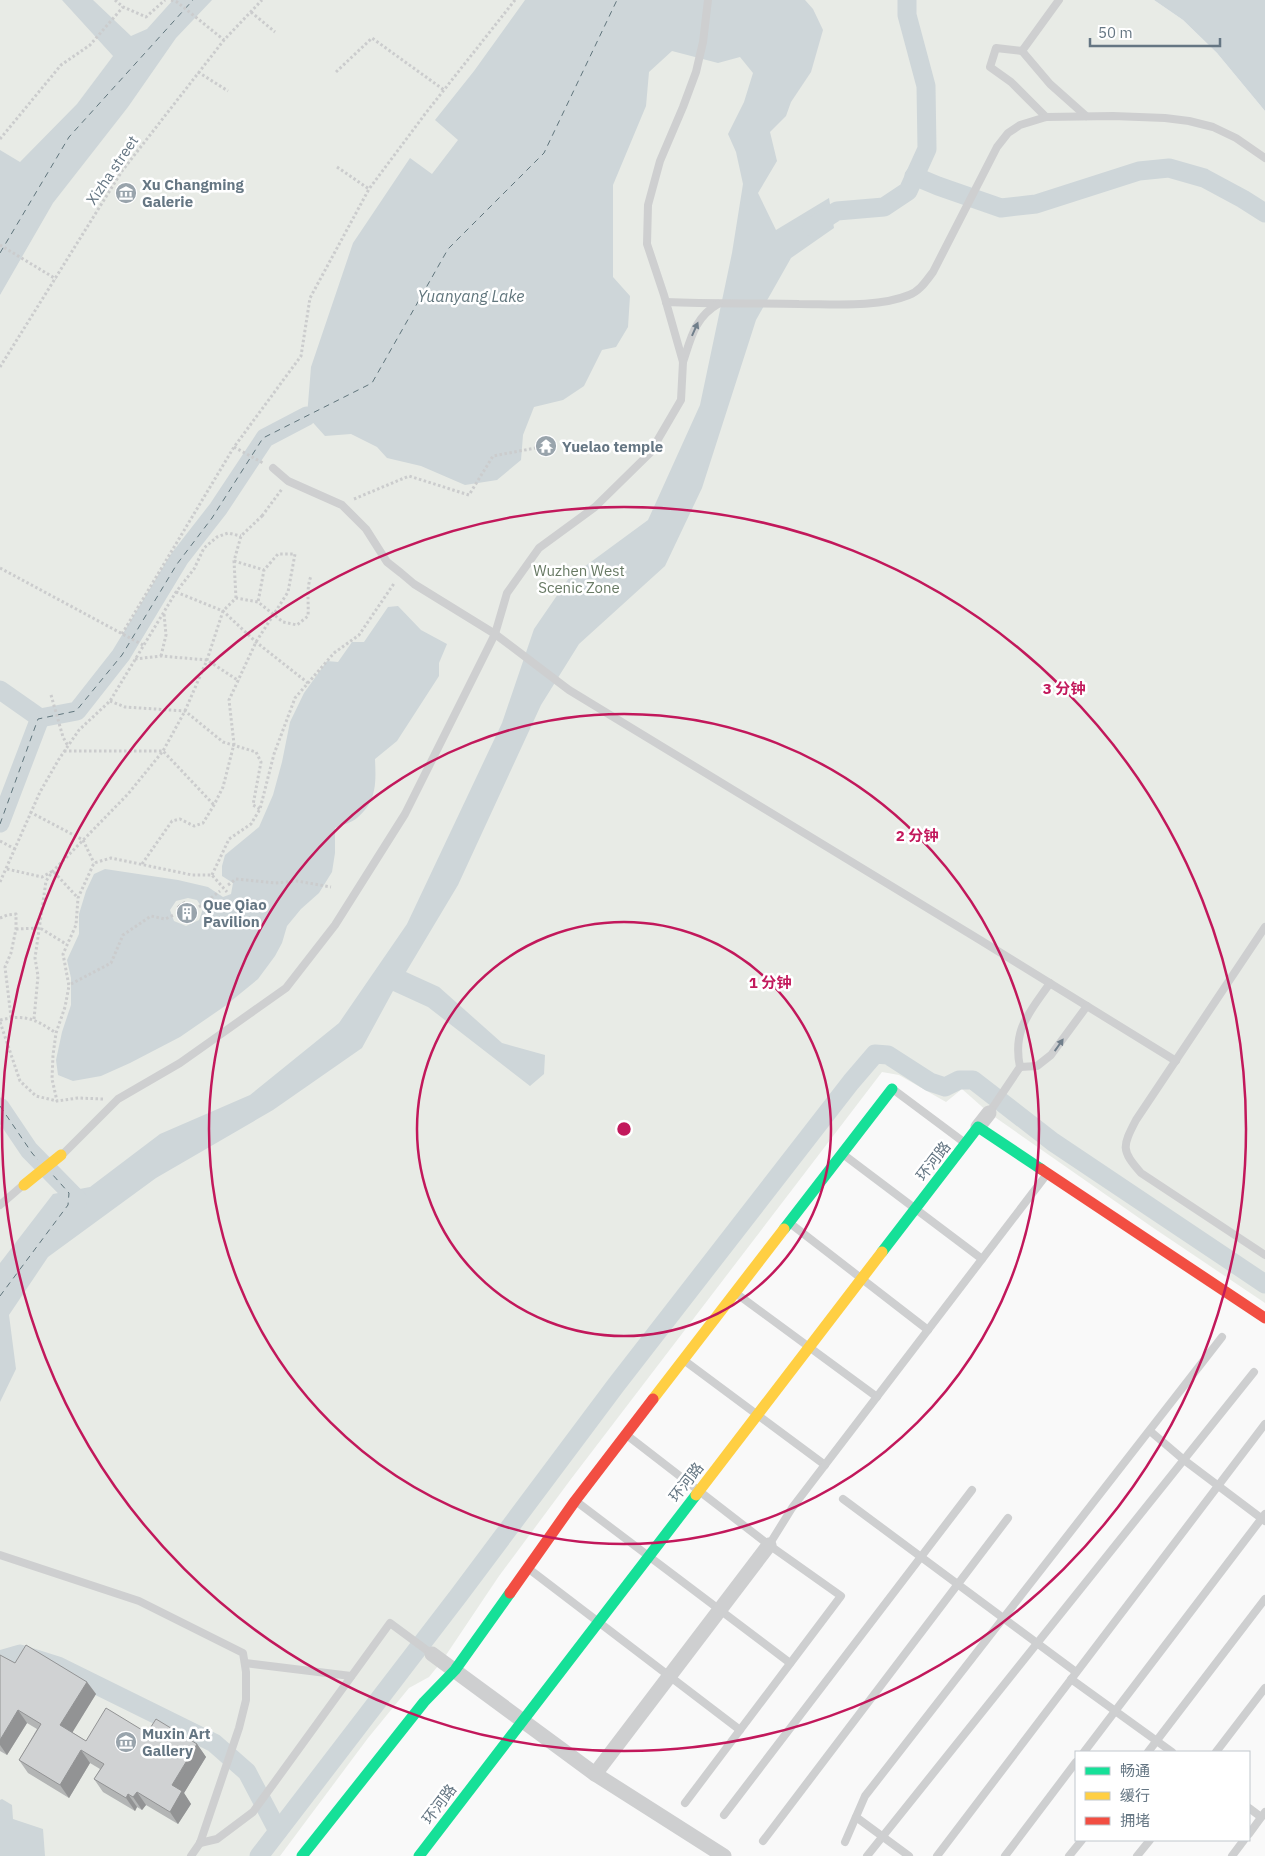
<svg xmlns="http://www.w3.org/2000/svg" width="1265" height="1856" viewBox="0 0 1265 1856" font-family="'IBM Plex Sans','Noto Sans SC',sans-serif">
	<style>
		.green { fill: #e8ebe6 }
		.water { fill: #ced6d9; fill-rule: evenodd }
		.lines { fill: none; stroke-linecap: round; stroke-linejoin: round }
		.canal { stroke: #ced6d9; stroke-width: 19 }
		.ferry { stroke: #60757c; stroke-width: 1; stroke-dasharray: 6 5; stroke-linecap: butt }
		.path { stroke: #cbcccd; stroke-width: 3; stroke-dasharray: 2.5 2.5; stroke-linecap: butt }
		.lane { stroke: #cecfd0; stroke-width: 8 }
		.street { stroke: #cecfd0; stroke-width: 15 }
		.fast { stroke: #16e098; stroke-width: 11 }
		.slow { stroke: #ffcf43; stroke-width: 11 }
		.jam { stroke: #f24e42; stroke-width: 11 }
		.wall { fill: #b3b5b5 }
		.shaded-wall { fill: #929394 }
		.building { fill: #d0d2d3; stroke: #929394 }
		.oneway { fill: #707f8b }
		.ring { fill: none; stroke: #c2185b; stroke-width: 2.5 }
		.labels { text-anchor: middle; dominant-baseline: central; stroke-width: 5; stroke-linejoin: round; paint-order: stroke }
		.street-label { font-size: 15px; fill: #657683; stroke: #fff }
		.poi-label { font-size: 15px; font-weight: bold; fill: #657683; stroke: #fff; text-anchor: start }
		.park-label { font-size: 15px; fill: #687a64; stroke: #fff }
		.water-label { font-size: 16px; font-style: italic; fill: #60757c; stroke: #fff }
		.centre { fill: #c2185b; stroke: #fff; stroke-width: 2.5 }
		.ring-label { font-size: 15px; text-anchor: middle; font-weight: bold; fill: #c2185b; stroke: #fff; stroke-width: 5; stroke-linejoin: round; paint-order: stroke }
	</style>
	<rect width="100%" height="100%" fill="#f9f9f9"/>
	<!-- green -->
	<polygon class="green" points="0,0 1154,0 1183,20 1217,53 1265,111 1265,1303 1152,1227 989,1113 962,1089 946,1102 899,1075 882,1072 571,1479 499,1576 442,1661 429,1677 409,1688 368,1738 280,1856 0,1856"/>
	<!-- water -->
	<g class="water">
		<polygon points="62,0 93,0 131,36 147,29 173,0 212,0 176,38 128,107 53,203 0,295 0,150 20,162 77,104 113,56"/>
		<polygon points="525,0 805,0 813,9 823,30 811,72 791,102 786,116 770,132 777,161 758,193 776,230 829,198 834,228 791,258 756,320 702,488 665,566 579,644 541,705 458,885 406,972 439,987 502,1043 545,1055 544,1074 530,1086 428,1007 393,991 362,1048 273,1110 156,1178 48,1257 9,1315 16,1369 0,1402 0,1263 53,1194 90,1187 160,1134 250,1095 339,1023 407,924 502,723 534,629 569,578 648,520 700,405 732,253 743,184 736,152 728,134 744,102 753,73 740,57 718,63 672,51 649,72 646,106 613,185 613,277 630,296 628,327 616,347 602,350 584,386 563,400 534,407 523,435 521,460 497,480 465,485 421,466 387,458 377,447 351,434 325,436 307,416 311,367 353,243 410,158 432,174 458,140 435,120 474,71"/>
		<polygon points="1154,0 1265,0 1265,111 1217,53 1183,20"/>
		<path d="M398,606L421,630L447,644L439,663V676L397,741L375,759C376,783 377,801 357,818C351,823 342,825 335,828V853L332,872L319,893L301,909L287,926L282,943L275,956L258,979L225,1006L180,1037L130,1063L101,1076L73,1081L58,1075L56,1060L62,1032L71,1005V978L67,960L79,934V914L86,891L94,874L105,869L178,880L208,887L223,897L231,894L233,883L222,876V866L225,855L259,827L273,795L282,762L290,722L304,693L327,661L338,662L352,642H364L388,607ZM188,898L197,900L203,909L199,920L186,926L174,921L170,910L176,901Z"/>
		<polygon points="2,1799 12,1805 13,1819 43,1829 45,1856 0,1856 0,1800"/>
	</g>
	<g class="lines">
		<!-- canal -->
		<g class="canal">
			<polyline points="914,176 938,186 1001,208 1036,204 1139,171 1169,168 1204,178 1243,199 1265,213"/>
			<polyline points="812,227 837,211 884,207 908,191 927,149 926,86 907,15 907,0"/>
			<polyline points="0,690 40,718 77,711 121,655 179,559 218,509 265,438 307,416"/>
			<polyline points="0,823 40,718"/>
			<polyline points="0,1107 29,1150 78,1200"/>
			<polyline points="0,1660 20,1654 58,1666 214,1743 247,1772 278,1831"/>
			<polyline points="259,1856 459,1595 616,1385 851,1082 875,1054 888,1055 930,1082 945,1087 959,1080 973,1080 1053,1142 1265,1284"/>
		</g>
		<!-- ferry -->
		<g class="ferry">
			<polyline points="0,253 69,137 193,0"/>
			<polyline points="0,824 38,719 76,711 122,655 177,564 212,518 263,438 372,383 448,249 544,153 617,0"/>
			<polyline points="0,1106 32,1153 38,1160"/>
			<polyline points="0,1296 68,1205 69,1193 52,1174"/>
		</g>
		<!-- path -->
		<g class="path">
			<polyline points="115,0 123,7 146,17 165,0"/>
			<polyline points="171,0 177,2 224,40"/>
			<polyline points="251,12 275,32"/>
			<polyline points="198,72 228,91"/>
			<polyline points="336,72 372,38 444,90"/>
			<polyline points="0,139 61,65 90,45 123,7"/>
			<polyline points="337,167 369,189"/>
			<polyline points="0,245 56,279"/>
			<polyline points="0,367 122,171 224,40 262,0"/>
			<polyline points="234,447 263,463"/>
			<polyline points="354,499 409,476 469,495 493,456 546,446"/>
			<polyline points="262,516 282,489"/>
			<polyline points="234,561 264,570"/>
			<polyline points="0,568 143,645"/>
			<polyline points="176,592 223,611 256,642 308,683"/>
			<polyline points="236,598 234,561 241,536 263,515"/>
			<polyline points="122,634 234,447 301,356 310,298 369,189 425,114 515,0"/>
			<polyline points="161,656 166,635 164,614"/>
			<polyline points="135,659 161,656 207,660 239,681"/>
			<polyline points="51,695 63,737 68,746"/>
			<polyline points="110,701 125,707 185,711 223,742 256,752 261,762 253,805 260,809"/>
			<polyline points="64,751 163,751 214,805"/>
			<polyline points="30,812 83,840 94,863"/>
			<polyline points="0,841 15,849"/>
			<polyline points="142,864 172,821 180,819 194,826 203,823 214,805 223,787 234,744 229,700 256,642 288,592 295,554 278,554 264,570 258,602"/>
			<polyline points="7,869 42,877 53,871 78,898"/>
			<polyline points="212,875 229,839 251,824 260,809 274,754 295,698 334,653 359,635 395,582"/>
			<polyline points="0,882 40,792 59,759 79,730 110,701 176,592 194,569 204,548 217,537 228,533 241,536"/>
			<polyline points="228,885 236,879 275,883 297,881 331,887"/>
			<polyline points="199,907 220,891"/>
			<polyline points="0,918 7,915 16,914 16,929 11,953 5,967 11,1017"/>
			<polyline points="16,929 40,928 66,944"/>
			<polyline points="71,984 111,963 123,935 151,916 165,919 174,915"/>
			<path d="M34,1019L38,976L35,958L46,881L53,871L128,794L163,751L185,711L207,660L223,611L236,598L258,602L283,622L297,625L308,616C309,602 306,589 311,576"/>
			<path d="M0,1020C26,1014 35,1019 56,1033"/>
			<polyline points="0,1022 20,1081 36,1096 57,1101"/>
			<polyline points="103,1099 78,1098 57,1101 52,1079 53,1055 56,1033 65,1007 69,986 63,954 76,925 78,898 94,863 111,858 192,875 212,875 227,892"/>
		</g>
		<!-- lane -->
		<g class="lane">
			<polyline points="1059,0 1022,51 1050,84 1086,116"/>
			<polyline points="1022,51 996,48 990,67 1011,82 1046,117"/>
			<path d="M666,302C710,304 755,303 799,304C833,304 877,308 909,295C920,291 926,281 933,272L997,147L1008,133L1020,125L1046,117L1113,116L1165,118L1189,121L1213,127L1236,138L1265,158"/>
			<path d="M683,362C691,338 695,317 718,304"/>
			<polyline points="273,468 288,481 342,505 366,529 387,562 401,573 414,584 495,634 569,690 980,940 1176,1061"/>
			<path d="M1265,927L1136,1120C1122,1147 1121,1150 1141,1173L1265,1255"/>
			<polyline points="1020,1067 1037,1066 1051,1055 1087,1006"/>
			<polyline points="894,1090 965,1143"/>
			<path d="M989,1113L1020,1067C1012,1029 1030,1012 1050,983"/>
			<polyline points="63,1154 118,1099 180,1063 286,988 335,925 405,814 495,634 507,593 539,548 595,507 650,453 681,400 683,362 664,295 647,244 648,205 660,161 683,107 696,72 703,42 708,0"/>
			<polyline points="844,1155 982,1259"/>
			<polyline points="0,1205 22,1186"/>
			<polyline points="791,1224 928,1330"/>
			<polyline points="737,1294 877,1397"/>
			<polyline points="685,1361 825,1465"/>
			<polyline points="1150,1431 1184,1460 1265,1521"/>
			<polyline points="628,1436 769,1545 841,1596 685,1803"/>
			<polyline points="843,1499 1076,1672"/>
			<polyline points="577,1502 790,1663"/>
			<polyline points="769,1545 792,1508 1047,1174"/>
			<polyline points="0,1555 139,1601 243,1653 246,1672 246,1700 239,1728 200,1843 191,1856"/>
			<polyline points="529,1569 740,1730"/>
			<polyline points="245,1663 351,1676"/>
			<polyline points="1071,1679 1172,1752"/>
			<polyline points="1084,1752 1265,1514"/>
			<polyline points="1148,1752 1265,1599"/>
			<polyline points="1216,1752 1265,1688"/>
			<polyline points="1249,1808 1261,1817"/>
			<polyline points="724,1815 972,1490"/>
			<polyline points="856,1817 909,1856"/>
			<polyline points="1249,1834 1265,1812"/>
			<polyline points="763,1841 1008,1518"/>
			<polyline points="845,1842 865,1796 1222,1337"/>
			<polyline points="200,1843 217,1839 253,1812 390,1623 432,1654"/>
			<polyline points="867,1856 1254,1372"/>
			<polyline points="937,1856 1265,1424"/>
			<polyline points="1005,1856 1076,1762"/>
			<polyline points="1069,1856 1082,1840"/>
			<polyline points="1137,1856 1150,1840"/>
			<polyline points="1232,1856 1244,1840"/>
		</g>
		<!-- street -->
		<g class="street">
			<polyline points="978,1127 989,1113"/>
			<polyline points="432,1654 595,1774 724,1856"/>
			<polyline points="595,1774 769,1545"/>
		</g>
		<!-- fast -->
		<g class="fast">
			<polyline points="784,1229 892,1089"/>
			<polyline points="882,1252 978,1127 1041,1169"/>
			<polyline points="302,1856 424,1702 455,1670 510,1593"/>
			<polyline points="419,1856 696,1495"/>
		</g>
		<!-- slow -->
		<g class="slow">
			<polyline points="24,1185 61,1155"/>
			<polyline points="653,1399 784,1229"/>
			<polyline points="696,1495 882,1252"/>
		</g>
		<!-- jam -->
		<g class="jam">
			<polyline points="1041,1169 1265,1318"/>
			<polyline points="510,1593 575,1501 653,1399"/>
		</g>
	</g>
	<!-- wall -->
	<g class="wall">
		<polygon points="194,908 193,917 187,921 179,918 177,915"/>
		<polygon points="0,1655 15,1663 87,1682 96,1694 72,1732 86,1741 147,1733 197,1744 206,1757 184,1793 191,1804 178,1824 146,1805 142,1810 137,1807 135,1811 103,1792 94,1779 100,1769 90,1763 69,1798 28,1773 19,1760 37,1729 27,1723 7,1755 0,1751"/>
	</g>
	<!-- shaded-wall -->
	<g class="shaded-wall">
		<polygon points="192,905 194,908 193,917 191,914"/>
		<polygon points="87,1682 96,1694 69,1738 60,1725"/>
		<polygon points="18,1710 27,1723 7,1755 0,1745 0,1740"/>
		<polygon points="197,1744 206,1757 184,1793 191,1804 178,1824 170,1812 172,1785"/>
		<polygon points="81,1750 90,1763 69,1798 60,1785"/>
		<polygon points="137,1792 146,1805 142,1810 133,1797"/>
		<polygon points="128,1794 137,1807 135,1811 126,1798"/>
	</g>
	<!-- building -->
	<g class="building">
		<polygon points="184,902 192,905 191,914 185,918 177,915 178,906"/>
		<polygon points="26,1645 87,1682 60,1725 86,1741 106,1708 147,1733 156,1719 197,1744 172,1785 182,1791 170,1812 137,1792 133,1797 128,1794 126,1798 94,1779 104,1764 81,1750 60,1785 19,1760 41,1724 18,1710 0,1740 0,1655 15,1663"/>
	</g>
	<!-- one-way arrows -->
	<defs><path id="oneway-solid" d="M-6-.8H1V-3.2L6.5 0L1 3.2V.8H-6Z" transform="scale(1.25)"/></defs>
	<g class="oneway">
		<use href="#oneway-solid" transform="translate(695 329) rotate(-66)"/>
		<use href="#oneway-solid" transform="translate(1059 1045) rotate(-55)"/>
	</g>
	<!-- distance rings -->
	<g class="ring">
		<circle cx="624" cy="1129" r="207"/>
		<circle cx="624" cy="1129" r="415"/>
		<circle cx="624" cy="1129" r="622"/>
	</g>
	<!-- icons -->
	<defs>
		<g id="museum-disc" transform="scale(1.125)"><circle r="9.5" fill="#99a4ac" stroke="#fff"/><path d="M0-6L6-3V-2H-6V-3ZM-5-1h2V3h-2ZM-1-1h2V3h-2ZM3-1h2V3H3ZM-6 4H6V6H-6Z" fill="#fff"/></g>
		<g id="temple-disc" transform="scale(1.125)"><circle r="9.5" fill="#99a4ac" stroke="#fff"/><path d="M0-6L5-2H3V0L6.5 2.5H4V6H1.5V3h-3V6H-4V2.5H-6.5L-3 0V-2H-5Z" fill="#fff"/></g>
		<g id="building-disc" transform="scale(1.125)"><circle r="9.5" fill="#99a4ac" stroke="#fff"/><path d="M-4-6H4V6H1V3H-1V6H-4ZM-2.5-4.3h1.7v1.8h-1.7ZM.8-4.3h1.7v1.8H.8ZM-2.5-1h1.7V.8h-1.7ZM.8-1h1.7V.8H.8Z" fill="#fff"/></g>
	</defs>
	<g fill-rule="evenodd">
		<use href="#museum-disc" x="126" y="193"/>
		<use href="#temple-disc" x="546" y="446"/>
		<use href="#building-disc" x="187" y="913"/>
		<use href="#museum-disc" x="126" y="1742"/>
	</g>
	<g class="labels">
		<!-- street labels -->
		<g class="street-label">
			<text transform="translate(112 170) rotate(-56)">Xizha street</text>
			<text transform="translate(933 1161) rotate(-52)">环河路</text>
			<text transform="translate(686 1482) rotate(-52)">环河路</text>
			<text transform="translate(439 1804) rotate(-53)">环河路</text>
		</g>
		<!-- poi labels -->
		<g class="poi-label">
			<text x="142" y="184">Xu Changming<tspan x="142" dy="17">Galerie</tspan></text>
			<text x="562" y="446">Yuelao temple</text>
			<text x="203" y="904">Que Qiao<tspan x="203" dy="17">Pavilion</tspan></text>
			<text x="142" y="1733">Muxin Art<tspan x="142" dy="17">Gallery</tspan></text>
		</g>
		<!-- park labels -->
		<g class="park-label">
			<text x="579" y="570">Wuzhen West<tspan x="579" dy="17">Scenic Zone</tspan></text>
		</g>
		<!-- water labels -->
		<g class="water-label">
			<text x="471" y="296">Yuanyang Lake</text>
		</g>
	</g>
	<circle cx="624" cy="1129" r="8" class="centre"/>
	<g class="ring-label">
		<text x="1064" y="694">3 分钟</text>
		<text x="917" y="841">2 分钟</text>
		<text x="770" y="988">1 分钟</text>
	</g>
	<!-- legend -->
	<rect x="1075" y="1751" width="175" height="90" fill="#ffffff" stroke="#c1c8cd"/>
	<rect x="1085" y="1767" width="25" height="8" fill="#16e098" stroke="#c1c8cd"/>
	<text x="1120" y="1776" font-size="15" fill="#657683">畅通</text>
	<rect x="1085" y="1792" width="25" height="8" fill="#ffcf43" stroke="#c1c8cd"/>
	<text x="1120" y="1801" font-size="15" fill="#657683">缓行</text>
	<rect x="1085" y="1817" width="25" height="8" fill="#f24e42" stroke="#c1c8cd"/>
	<text x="1120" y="1826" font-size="15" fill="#657683">拥堵</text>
	<!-- scale -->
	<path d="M1090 38v8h130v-8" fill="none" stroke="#657683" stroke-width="2.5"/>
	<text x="1098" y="38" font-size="15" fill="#657683" stroke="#ffffff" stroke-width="4" paint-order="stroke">50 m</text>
</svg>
